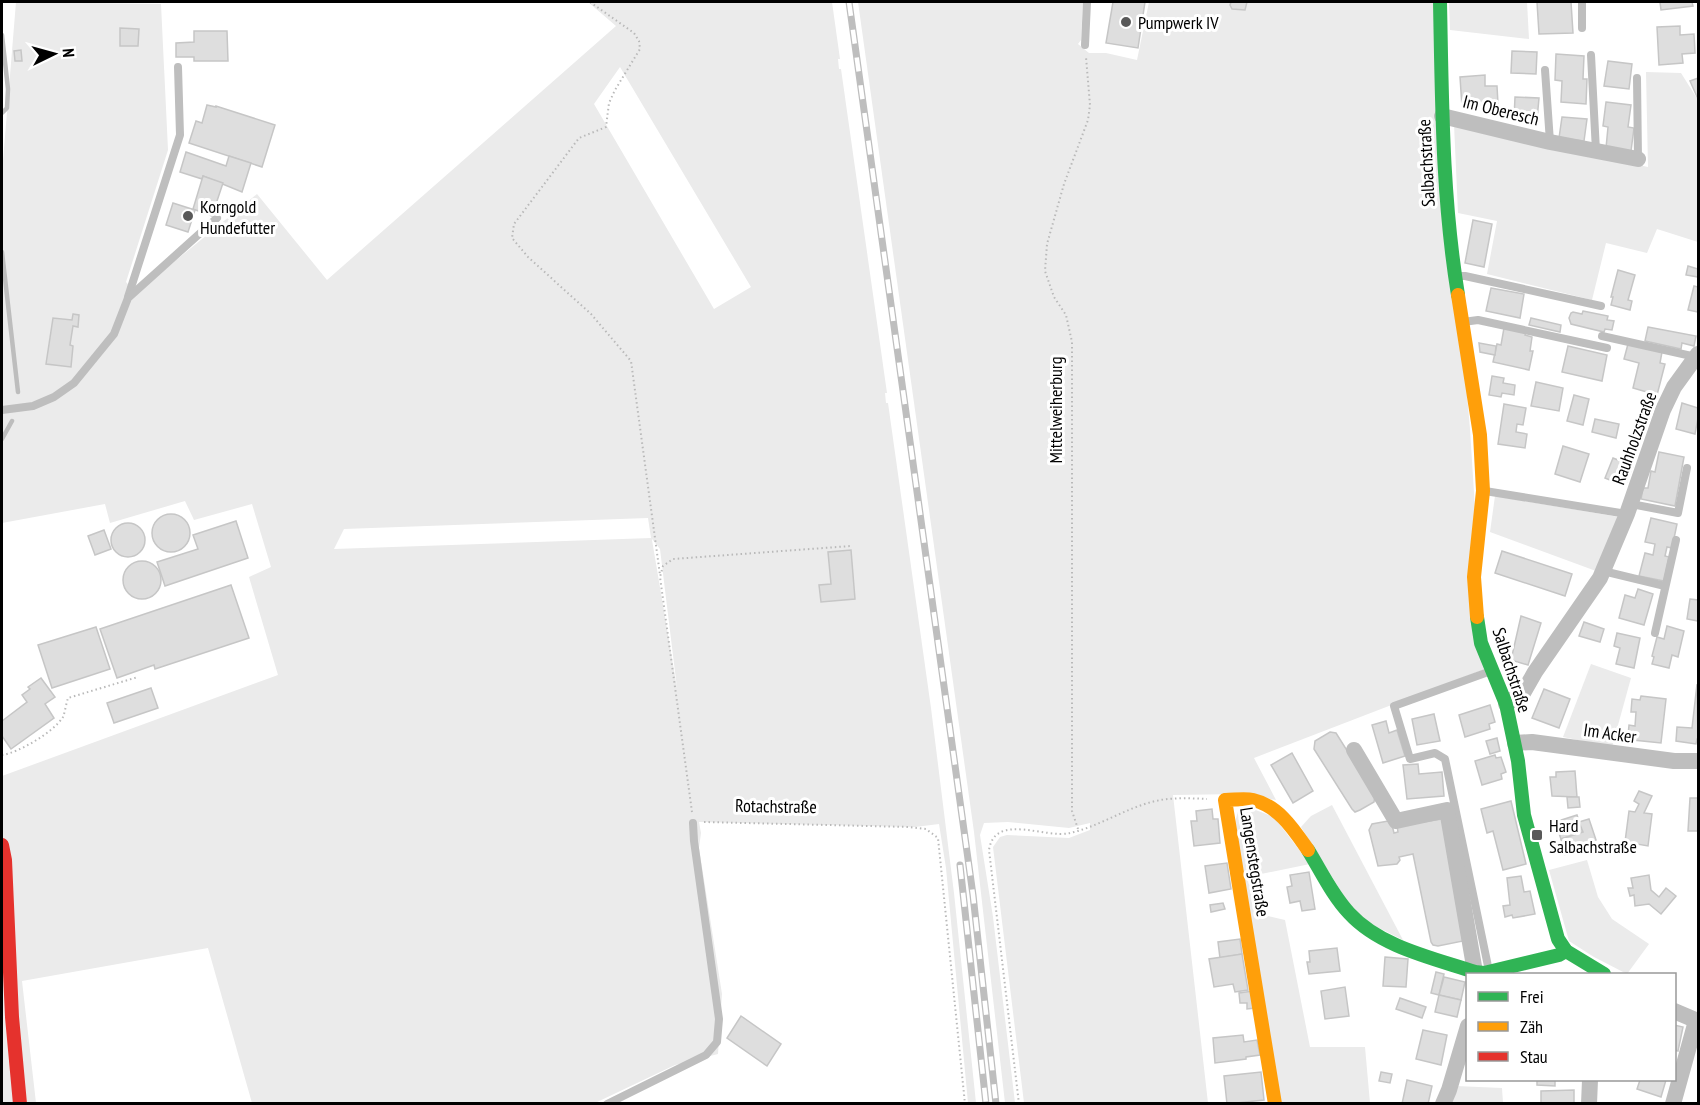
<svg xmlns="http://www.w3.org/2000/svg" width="1700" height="1105" viewBox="0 0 1700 1105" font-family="'PT Sans Narrow',sans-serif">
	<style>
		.green { fill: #ebebeb; fill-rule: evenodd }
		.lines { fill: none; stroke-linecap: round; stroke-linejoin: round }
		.stream { stroke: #bdbdbd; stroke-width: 4.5 }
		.building { fill: #dedede; stroke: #c6c6c6; stroke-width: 1.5 }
		.path { stroke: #b9b9b9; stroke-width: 2; stroke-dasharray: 1.5 3; stroke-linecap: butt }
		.lane { stroke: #bebebe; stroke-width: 8 }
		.street { stroke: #bebebe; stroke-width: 16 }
		.fast { stroke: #30b455; stroke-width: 14 }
		.slow { stroke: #ff9f0a; stroke-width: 14 }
		.jam { stroke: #e5322d; stroke-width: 14 }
		.rail-casing { stroke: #bebebe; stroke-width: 7 }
		.rail { stroke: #fff; stroke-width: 4.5; stroke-dasharray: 14; stroke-linecap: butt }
		.poi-dot { fill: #595959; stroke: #fff; stroke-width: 2 }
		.labels { text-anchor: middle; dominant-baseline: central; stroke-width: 6; stroke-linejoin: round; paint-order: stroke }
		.poi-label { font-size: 18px; fill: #000; stroke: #fff; text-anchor: start }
		.street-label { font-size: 18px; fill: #000; stroke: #fff }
	</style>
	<rect width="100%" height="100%" fill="#fff"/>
	<!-- green -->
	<g class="green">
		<path d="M16,2L161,4L168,150L126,282L136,293L257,194L327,280L616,26L588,2H832L840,59H838L839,69H841L887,393H885L886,403H888L931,708L954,893L976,1103H968L946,868L939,824L915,827L699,822L701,833L699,848L722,994L718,1054L675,1065L595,1103H252L208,948L22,981L36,1103H2V776L278,675L249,577L271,567L252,504L194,520L185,501L110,523L105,504L2,523V173ZM620,67L751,287L714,309L594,104ZM648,518L651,538L334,549L344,529ZM652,539L660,549L677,688L652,540Z"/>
		<polygon points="858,2 1083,2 1081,40 1078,44 1089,53 1106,53 1137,60 1149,2 1433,2 1470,429 1485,669 1254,758 1276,800 1240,794 1173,795 1208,1103 1024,1103 993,847 1000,837 1007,835 1069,838 1090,830 1090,823 1069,828 1008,822 984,823 980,835 993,917 1015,1103 1005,1103 974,832"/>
		<polygon points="1449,2 1527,2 1529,39 1450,30"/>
		<polygon points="1646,72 1681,73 1698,100 1698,242 1657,229 1647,253 1606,243 1592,300 1487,274 1497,221 1458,213 1454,124 1648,167"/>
		<polygon points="1495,496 1619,517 1596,571 1490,532"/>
		<polygon points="1591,664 1631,678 1612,747 1563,737"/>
		<polygon points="1240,804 1274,817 1310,864 1256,875 1260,914 1285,920 1310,1047 1365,1047 1370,1103 1281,1103 1234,826"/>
		<polygon points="1332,805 1403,940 1357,917 1301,827 1311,816"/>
		<polygon points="1587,860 1598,897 1612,919 1649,944 1627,974 1594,957 1569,941 1549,870"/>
		<polygon points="1456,1086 1502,1088 1503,1103 1448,1104"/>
	</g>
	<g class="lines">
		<!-- stream -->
		<g class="stream">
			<polyline points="2,35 8,89 7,108 2,113"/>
			<polyline points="2,252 18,392"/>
			<polyline points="2,439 12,421"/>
		</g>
	</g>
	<!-- building -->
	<g class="building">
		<polygon points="1113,2 1145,2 1138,48 1106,43"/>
		<polygon points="1231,2 1247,2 1245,10 1232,9 1230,5"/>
		<polygon points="1537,2 1571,2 1573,33 1539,34"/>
		<polygon points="1660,2 1692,2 1693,6 1661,10"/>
		<polygon points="1680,26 1680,35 1694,34 1695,53 1682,54 1683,63 1659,65 1657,27"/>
		<polygon points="120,28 139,29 138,46 120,46"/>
		<polygon points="194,31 227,31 228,61 194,61 194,57 176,57 176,43 194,42"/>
		<polygon points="21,50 22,61 15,61 14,51"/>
		<polygon points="1512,51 1537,52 1536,74 1511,73"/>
		<polygon points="1556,54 1584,56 1583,79 1587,79 1586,104 1561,102 1562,81 1555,80"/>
		<polygon points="1608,61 1632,64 1629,89 1604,86"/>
		<polygon points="1485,75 1485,86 1497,86 1498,104 1462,107 1460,77"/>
		<polygon points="1698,78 1698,99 1690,81"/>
		<polygon points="1515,97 1539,98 1537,120 1514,119"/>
		<polygon points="1606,102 1631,105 1628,127 1634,128 1631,151 1606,148 1608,127 1603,126"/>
		<polygon points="207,105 216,107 216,106 275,125 262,167 189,143 196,121 202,123"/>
		<polygon points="1562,117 1587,119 1584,141 1559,138"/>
		<polygon points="186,152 226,166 229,156 251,163 242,192 203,176 202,179 180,172"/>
		<polygon points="203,176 223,183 212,216 193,209"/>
		<polygon points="173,203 195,210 188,232 166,225"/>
		<polygon points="1473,220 1492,224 1484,267 1465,263"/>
		<polygon points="1688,266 1698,269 1698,277 1686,275"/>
		<polygon points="1618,270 1635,275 1628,300 1632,301 1630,310 1611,305 1613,297 1611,297"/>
		<polygon points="1694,286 1698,287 1698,312 1688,310"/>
		<polygon points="1491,288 1524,294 1520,318 1486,311"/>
		<polygon points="1583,311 1608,316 1607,320 1614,321 1612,330 1605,329 1604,332 1571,324 1569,318 1571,313 1573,312 1582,314"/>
		<polygon points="73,314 79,315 78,327 73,326 70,345 73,346 71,367 46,364 53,318 72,320"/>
		<polygon points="1531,318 1561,325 1560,332 1529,325"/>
		<polygon points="1648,327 1696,336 1694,346 1682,343 1681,349 1645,341"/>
		<polygon points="1504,328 1526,333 1525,335 1532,337 1530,351 1533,351 1529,370 1493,362 1497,344 1501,345"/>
		<polygon points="1479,343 1496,346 1495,355 1480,352"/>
		<polygon points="1628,344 1662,352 1660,363 1665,364 1657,395 1633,388 1639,363 1624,359"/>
		<polygon points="1568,346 1607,355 1602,381 1562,372"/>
		<polygon points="1492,376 1504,378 1503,383 1515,385 1514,395 1502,393 1501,397 1489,395"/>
		<polygon points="1536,382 1563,388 1559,411 1531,406"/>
		<polygon points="1574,395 1589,399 1583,425 1567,421"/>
		<polygon points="1682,403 1698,408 1698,418 1695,434 1676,429"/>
		<polygon points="1504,404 1526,408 1523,425 1517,424 1516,432 1527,434 1525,448 1498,444"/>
		<polygon points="1595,419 1619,424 1616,438 1592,432"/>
		<polygon points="1563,446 1589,454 1580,482 1555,474"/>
		<polygon points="1659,452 1684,457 1675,506 1641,499 1643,488 1648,488 1651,471 1655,472"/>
		<polygon points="1613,458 1633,466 1625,486 1605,478"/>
		<circle cx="171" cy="533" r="19"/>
		<polygon points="1651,518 1677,524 1672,548 1667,547 1665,556 1669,557 1664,581 1639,576 1645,553 1653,555 1655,544 1645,542"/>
		<polygon points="236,521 248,558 165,586 157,562 198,549 193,535"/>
		<circle cx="128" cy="540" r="17"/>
		<polygon points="104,530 111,549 95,555 88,536"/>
		<polygon points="851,550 855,599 821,602 819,585 831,584 828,552"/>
		<polygon points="1502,551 1572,574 1565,596 1495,573"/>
		<circle cx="142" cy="580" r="19"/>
		<polygon points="231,585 249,638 155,669 154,665 117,678 100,629"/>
		<polygon points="1638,589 1653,594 1644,625 1619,618 1625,595 1635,598"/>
		<polygon points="1690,599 1698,600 1698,621 1687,619"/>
		<polygon points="1521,616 1541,623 1528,665 1511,660"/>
		<polygon points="1584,622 1604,629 1600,642 1579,636"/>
		<polygon points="1667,626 1684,631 1678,657 1672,655 1669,668 1652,664 1654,657 1652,656 1657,637 1664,639"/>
		<polygon points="96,627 110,669 52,688 38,645"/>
		<polygon points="1617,633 1640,638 1634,668 1616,664 1620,648 1614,646"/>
		<polygon points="41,678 55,697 45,704 54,718 11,749 2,736 2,721 27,702 22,695 30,689 28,687"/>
		<polygon points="1697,684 1698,739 1697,739 1696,744 1676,741 1677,727 1692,728"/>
		<polygon points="151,688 158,708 114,723 107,703"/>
		<polygon points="1544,689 1570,699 1559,728 1532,718"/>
		<polygon points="1641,696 1666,699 1661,743 1633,740 1633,737 1628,736 1629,725 1635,726 1636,712 1631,712 1632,699 1640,700"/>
		<polygon points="1490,705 1495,722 1489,724 1490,729 1465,737 1459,715"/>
		<polygon points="1434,714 1440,741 1417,745 1412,719"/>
		<polygon points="1386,721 1389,733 1397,730 1405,756 1383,763 1372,725"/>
		<polygon points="1330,732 1336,733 1375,795 1374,802 1360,810 1355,812 1352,809 1314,749 1315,741"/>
		<polygon points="1497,738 1500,751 1490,754 1486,741"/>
		<polygon points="1292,753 1313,791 1293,803 1271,765"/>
		<polygon points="1495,755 1496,758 1501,757 1506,772 1501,774 1502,779 1482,785 1475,761"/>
		<polygon points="1418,764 1419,774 1442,772 1444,796 1407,799 1403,765"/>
		<polygon points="1575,771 1577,797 1552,796 1550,777 1556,777 1556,772"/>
		<polygon points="1639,791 1652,796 1644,813 1652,814 1648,846 1625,842 1629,811 1635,812 1639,804 1634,801"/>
		<polygon points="1567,797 1579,797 1580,807 1568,808"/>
		<polygon points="1690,798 1698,798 1698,831 1688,831"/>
		<polygon points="1511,801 1526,864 1503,870 1493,831 1487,833 1481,809"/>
		<polygon points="1212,809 1213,819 1218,819 1220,843 1194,846 1191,821 1197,821 1196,811"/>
		<polygon points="1577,815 1583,832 1561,839 1555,822"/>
		<polygon points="1442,819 1463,941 1438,946 1433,945 1431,942 1413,854 1399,857 1400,860 1397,864 1378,866 1369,830 1372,824 1388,821 1392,825 1394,833 1398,832 1397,826"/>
		<polygon points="1589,819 1596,840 1587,842 1589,849 1564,855 1561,839 1583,832 1579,822"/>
		<polygon points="1227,863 1231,889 1209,893 1205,866"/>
		<polygon points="1309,872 1315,909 1302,911 1300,901 1290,903 1287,887 1292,886 1290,875"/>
		<polygon points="1649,875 1651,890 1659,897 1666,888 1676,896 1661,914 1649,904 1635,906 1634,895 1630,896 1628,888 1633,888 1631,878"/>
		<polygon points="1521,876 1524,892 1530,891 1535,914 1513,918 1512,915 1505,917 1503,906 1510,905 1507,878"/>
		<polygon points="1223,903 1225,909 1211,912 1210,905"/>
		<polygon points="1240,939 1242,954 1220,958 1218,942"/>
		<polygon points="1337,948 1340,971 1309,974 1307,962 1310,962 1309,951"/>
		<polygon points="1242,954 1248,990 1235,992 1233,984 1214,987 1209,959"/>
		<polygon points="1385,957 1408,959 1406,987 1383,986"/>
		<polygon points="1436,972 1444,974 1439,995 1431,993"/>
		<polygon points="1444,977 1465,982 1461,1000 1439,995"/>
		<polygon points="1345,987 1349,1016 1325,1019 1321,991"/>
		<polygon points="1253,991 1255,1008 1247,1009 1247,1003 1240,1003 1239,993"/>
		<polygon points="1439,995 1461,1000 1457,1017 1435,1012"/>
		<polygon points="1400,998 1426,1007 1422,1018 1396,1009"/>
		<polygon points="741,1016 781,1044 767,1066 727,1038"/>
		<polygon points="1674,1025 1683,1027 1678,1051 1674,1050"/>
		<polygon points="1423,1030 1447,1035 1441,1065 1416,1059"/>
		<polygon points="1243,1035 1244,1042 1257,1040 1260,1055 1246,1057 1246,1059 1215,1063 1213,1038"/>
		<polygon points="1261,1072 1264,1100 1227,1104 1224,1076"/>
		<polygon points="1381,1072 1392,1074 1390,1083 1379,1081"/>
		<polygon points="1407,1080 1432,1086 1428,1104 1402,1104"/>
		<polygon points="1537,1080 1555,1080 1555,1086 1537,1085"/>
		<polygon points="1640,1080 1666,1080 1661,1097 1637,1089"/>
		<polygon points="1574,1090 1574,1104 1541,1104 1541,1091"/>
	</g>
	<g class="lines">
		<!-- path -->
		<g class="path">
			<polyline points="590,2 634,33 639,41 640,49 615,90 609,103 606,127 579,138 514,224 512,238 528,257 591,314 631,361 660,575"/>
			<path d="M2,755C18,753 54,732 63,717C65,712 66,704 68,698L138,677"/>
			<polyline points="692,812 660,577 663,566 673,559 851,546"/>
			<polyline points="704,822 909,827 926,829 938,838 965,1104"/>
			<polyline points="1078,829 1072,811 1072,342 1066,315 1054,297 1045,271 1047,244 1064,184 1088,120 1090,105 1086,57"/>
			<path d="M1019,1104L989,850C995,812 1045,839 1070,833C1097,827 1121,811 1148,803C1167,797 1187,798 1207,799"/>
		</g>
		<!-- lane -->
		<g class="lane">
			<polyline points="1582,2 1582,28"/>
			<polyline points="1085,45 1087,2"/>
			<polyline points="1591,55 1596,151"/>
			<polyline points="1545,70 1550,142"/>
			<polyline points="1637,78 1638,159"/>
			<polyline points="1458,276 1465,276 1601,306"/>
			<polyline points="128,297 180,135 178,67"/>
			<polyline points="1463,322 1478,320 1607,348"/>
			<polyline points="1602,336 1696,357"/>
			<polyline points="2,410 33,406 54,397 74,383 114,334 128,298 217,218"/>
			<polyline points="1485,491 1627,514"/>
			<polyline points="1631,504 1678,513 1687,468"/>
			<polyline points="1603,571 1665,586"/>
			<polyline points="1655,633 1676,540"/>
			<polyline points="1489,971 1445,759 1435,753 1410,759 1394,706 1491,671"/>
			<polyline points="607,1104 706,1055 717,1042 719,1019 694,841 693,823"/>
		</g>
		<!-- street -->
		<g class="street">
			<polyline points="1442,116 1550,142 1638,159"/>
			<polyline points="1506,704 1523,693 1535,672 1600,578 1627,514 1663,410 1674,387 1698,354"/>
			<polyline points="1515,743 1532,742 1674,761 1698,761"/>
			<polyline points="1354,750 1396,821 1447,810 1475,972"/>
			<polyline points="1674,1011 1698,1021"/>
			<polyline points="1443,1104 1449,1090 1468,1026"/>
			<polyline points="1589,1104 1590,1080"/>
			<polyline points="1673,1104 1696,1021"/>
		</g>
		<!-- fast -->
		<g class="fast">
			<path d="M1440,2C1442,101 1442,197 1458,295"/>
			<polyline points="1477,617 1481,643 1506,704 1518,761 1524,815 1558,939 1566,951 1604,974"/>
			<path d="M1308,850C1321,871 1332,895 1349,913C1380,947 1433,958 1475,972L1484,973L1559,955L1566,951"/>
		</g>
		<!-- slow -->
		<g class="slow">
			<polyline points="1458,295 1480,435 1483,491 1474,577 1477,617"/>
			<path d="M1275,1104L1225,800C1234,800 1245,798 1253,800C1279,806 1294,830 1308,850"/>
		</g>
		<!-- jam -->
		<polyline class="jam" points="2,845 5,860 12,1017 20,1104"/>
		<!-- rail casing -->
		<g class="rail-casing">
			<g id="rail">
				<polyline points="849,2 973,895 996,1104"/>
				<polyline points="960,865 986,1104"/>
			</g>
		</g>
		<!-- rail -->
		<use href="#rail" class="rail"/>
	</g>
	<!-- markers -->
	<g class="poi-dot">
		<circle cx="1126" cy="22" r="6"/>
		<circle cx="188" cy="216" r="6"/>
		<rect x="1531" y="829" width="12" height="12" rx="3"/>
	</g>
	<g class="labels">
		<!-- poi labels -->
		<g class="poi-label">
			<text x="1138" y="22">Pumpwerk IV</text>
			<text x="200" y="206">Korngold<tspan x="200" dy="21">Hundefutter</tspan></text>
			<text x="1549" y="825">Hard<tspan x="1549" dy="21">Salbachstraße</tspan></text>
		</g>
		<!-- street labels -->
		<g class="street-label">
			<text transform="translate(1501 110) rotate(14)">Im Oberesch</text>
			<text transform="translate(1426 163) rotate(-93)">Salbachstraße</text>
			<text transform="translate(1055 410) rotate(-90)">Mittelweiherburg</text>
			<text transform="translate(1634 438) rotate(-70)">Rauhholzstraße</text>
			<text transform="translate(1512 670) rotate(72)">Salbachstraße</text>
			<text transform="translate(1610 733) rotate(8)">Im Acker</text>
			<text transform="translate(776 806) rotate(1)">Rotachstraße</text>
			<text transform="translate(1255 862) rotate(81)">Langenstegstraße</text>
		</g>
	</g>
	<!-- border -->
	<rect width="1700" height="1105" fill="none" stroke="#000000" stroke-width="6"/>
	<!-- legend -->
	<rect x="1466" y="973" width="210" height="108" fill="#ffffff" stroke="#999999" stroke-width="1.5"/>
	<rect x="1478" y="992" width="30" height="9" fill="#30b455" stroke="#999999" stroke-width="1.5"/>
	<text x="1520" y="1003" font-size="18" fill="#000000">Frei</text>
	<rect x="1478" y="1022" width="30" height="9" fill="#ff9f0a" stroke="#999999" stroke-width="1.5"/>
	<text x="1520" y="1033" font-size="18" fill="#000000">Zäh</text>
	<rect x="1478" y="1052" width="30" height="9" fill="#e5322d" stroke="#999999" stroke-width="1.5"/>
	<text x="1520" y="1063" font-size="18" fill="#000000">Stau</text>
	<!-- north arrow -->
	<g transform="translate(54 54) rotate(85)" stroke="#ffffff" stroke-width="4.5" paint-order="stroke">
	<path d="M0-4.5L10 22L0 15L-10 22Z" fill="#000000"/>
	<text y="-9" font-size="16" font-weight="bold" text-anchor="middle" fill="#000000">N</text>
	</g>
</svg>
